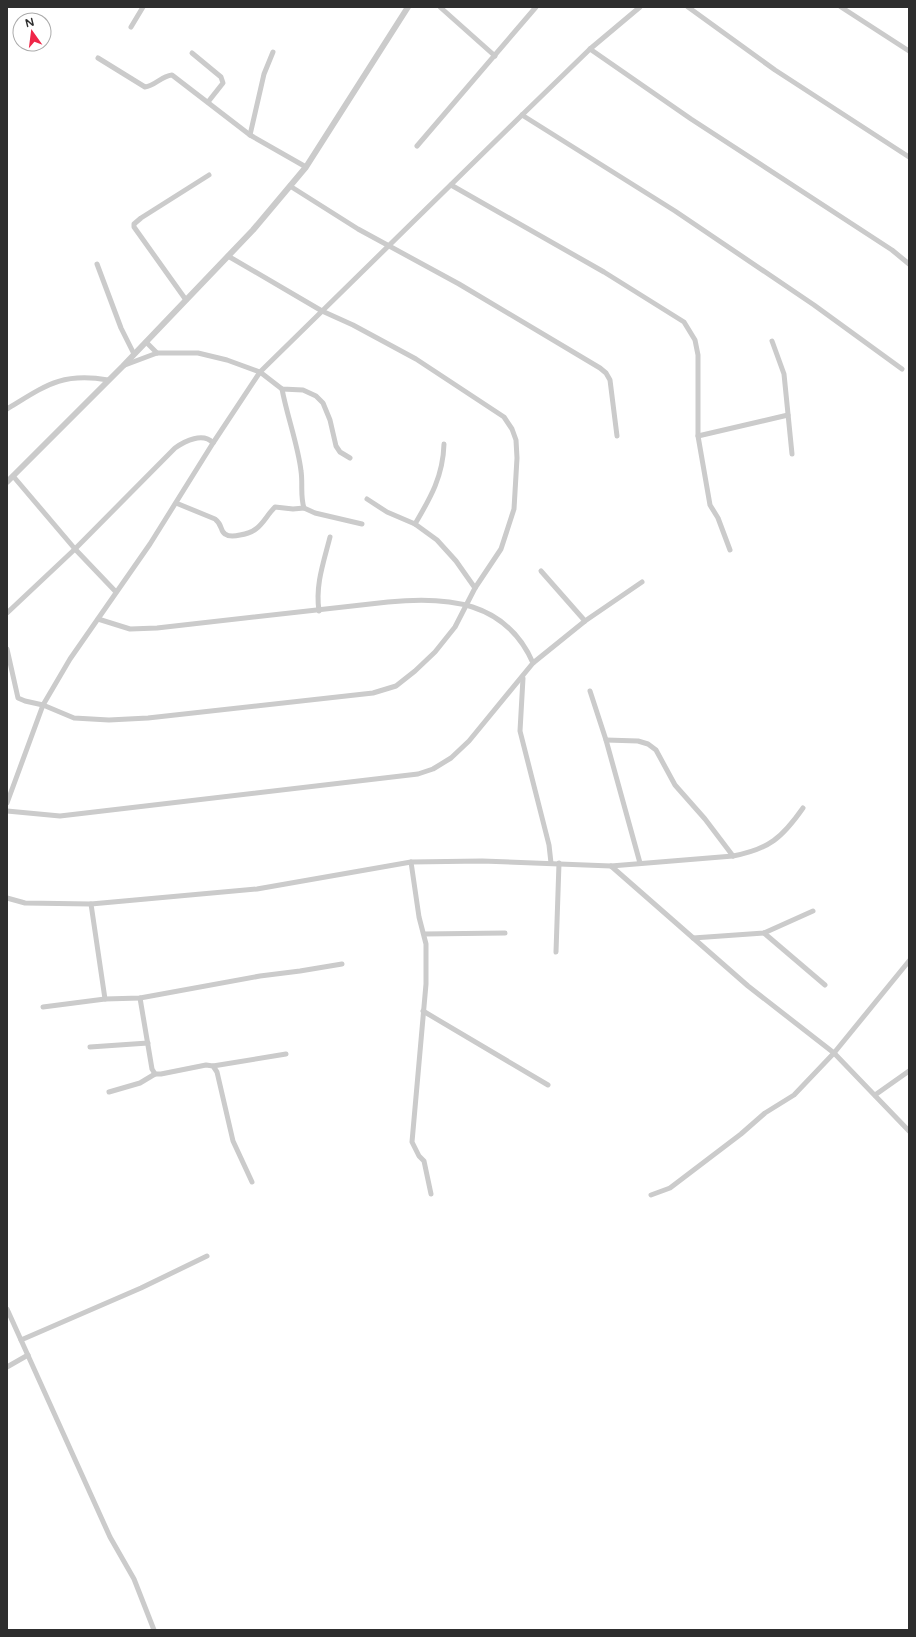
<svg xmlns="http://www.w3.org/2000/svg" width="916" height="1637" viewBox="0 0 916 1637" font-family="'Varela Round',sans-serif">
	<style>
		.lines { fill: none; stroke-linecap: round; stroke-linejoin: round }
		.minor { stroke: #cbcbcb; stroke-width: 5 }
		.tertiary { stroke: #cbcbcb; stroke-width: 6 }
	</style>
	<rect width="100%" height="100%" fill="#fff"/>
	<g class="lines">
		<!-- minor -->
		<g class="minor">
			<polyline points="440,7 495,56"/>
			<polyline points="688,7 775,70 909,157"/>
			<polyline points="841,7 909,51"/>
			<polyline points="131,27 143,7"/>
			<polyline points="590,49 691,119 892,250 909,264"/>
			<polyline points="273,52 264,74 250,135 306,167"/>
			<polyline points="192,53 221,77 223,83 208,102"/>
			<path d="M98,58L145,87C155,86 161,76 172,75L250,135"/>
			<polyline points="522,115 675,211 814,305 902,369"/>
			<polyline points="417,146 536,7"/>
			<polyline points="451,185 604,272 684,322 695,340 698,355 698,436 710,505 718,518 730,550"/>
			<polyline points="290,186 358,229 459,284 600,368 606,373 610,380 617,436"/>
			<polyline points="97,264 121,328 134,354"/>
			<polyline points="186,300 134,227 134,224 141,218 209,175"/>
			<polyline points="772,341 784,374 792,454"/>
			<polyline points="146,342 157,353"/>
			<polyline points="125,365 157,353 198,353 227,360 260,372 282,389 303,390 316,396 323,403 330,420 336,446 340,452 350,458"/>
			<path d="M282,389C287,416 298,445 301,471C303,483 300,496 304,508L315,513L362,524"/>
			<path d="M7,409C45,386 61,372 108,380"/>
			<polyline points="698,436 788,415"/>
			<polyline points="13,476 75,549 116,592"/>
			<polyline points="367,499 387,512 415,524 437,540 456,561 475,588"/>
			<path d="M176,503L215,519C223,525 220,531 225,534C229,537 236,536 240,535C261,532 263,519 275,507L293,509L304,508"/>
			<path d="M415,524C431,497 443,476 444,444"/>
			<polyline points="541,571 585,621"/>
			<path d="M319,611C315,585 324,561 330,537"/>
			<path d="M7,613L75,549L175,448C185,441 203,432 213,443"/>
			<path d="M98,619L130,629L157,628L388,602C447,596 506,601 533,663"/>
			<polyline points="7,649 18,698 25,701 43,705 74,718 109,720 148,718 373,693 396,686 415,671 435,652 455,627 475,588 501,549 514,509 517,458 516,440 512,429 504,417 416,359 353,325 322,311 228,256"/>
			<polyline points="523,678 520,731 549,845 551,863"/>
			<polyline points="590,691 606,740 640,863"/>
			<polyline points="606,740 638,741 648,744 656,750 675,785 705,819 733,856"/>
			<polyline points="7,803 43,705 70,659 150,544 213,443 260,372 522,115 590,49 640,7"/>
			<polyline points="7,811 60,816 418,774 433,769 451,758 469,741 533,663 585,621 642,582"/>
			<polyline points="411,862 419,917 426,944 426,984 412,1142 419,1156 424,1161 431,1194"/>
			<polyline points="611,866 748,986 834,1053 909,1131"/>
			<path d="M7,898L25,903L91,904L257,889L411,862L482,861L611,866L733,856C769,849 782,838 803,808"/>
			<polyline points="91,904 105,999"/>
			<polyline points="764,933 825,985"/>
			<polyline points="424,934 505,933"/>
			<polyline points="693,938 764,933 813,911"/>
			<polyline points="556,952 559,863"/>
			<polyline points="140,998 152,1069 155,1074 161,1074 206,1065 213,1066 217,1072 233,1141 252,1182"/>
			<polyline points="43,1007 105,999 140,998 260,976 300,971 342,964"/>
			<polyline points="423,1011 548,1085"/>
			<polyline points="90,1047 148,1043"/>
			<polyline points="213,1066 286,1054"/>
			<polyline points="109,1092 140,1083 155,1074"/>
			<polyline points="875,1095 909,1071"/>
			<polyline points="651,1195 670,1188 741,1134 765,1113 794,1095 834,1053 909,961"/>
			<polyline points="7,1309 110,1537 134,1579 154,1630"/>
			<polyline points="21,1340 141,1288 207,1256"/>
			<polyline points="7,1367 28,1355"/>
		</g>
		<!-- tertiary -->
		<polyline class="tertiary" points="7,482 123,366 253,230 306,167 408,7"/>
	</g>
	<!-- border -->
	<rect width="916" height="1637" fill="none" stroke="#2e2e2e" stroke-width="16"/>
	<!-- north arrow -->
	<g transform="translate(32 32) rotate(346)"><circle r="19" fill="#ffffff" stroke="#ababab"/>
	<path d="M0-3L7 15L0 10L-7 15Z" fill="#ef2648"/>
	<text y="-6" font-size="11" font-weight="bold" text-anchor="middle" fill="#2e2e2e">N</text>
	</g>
</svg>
